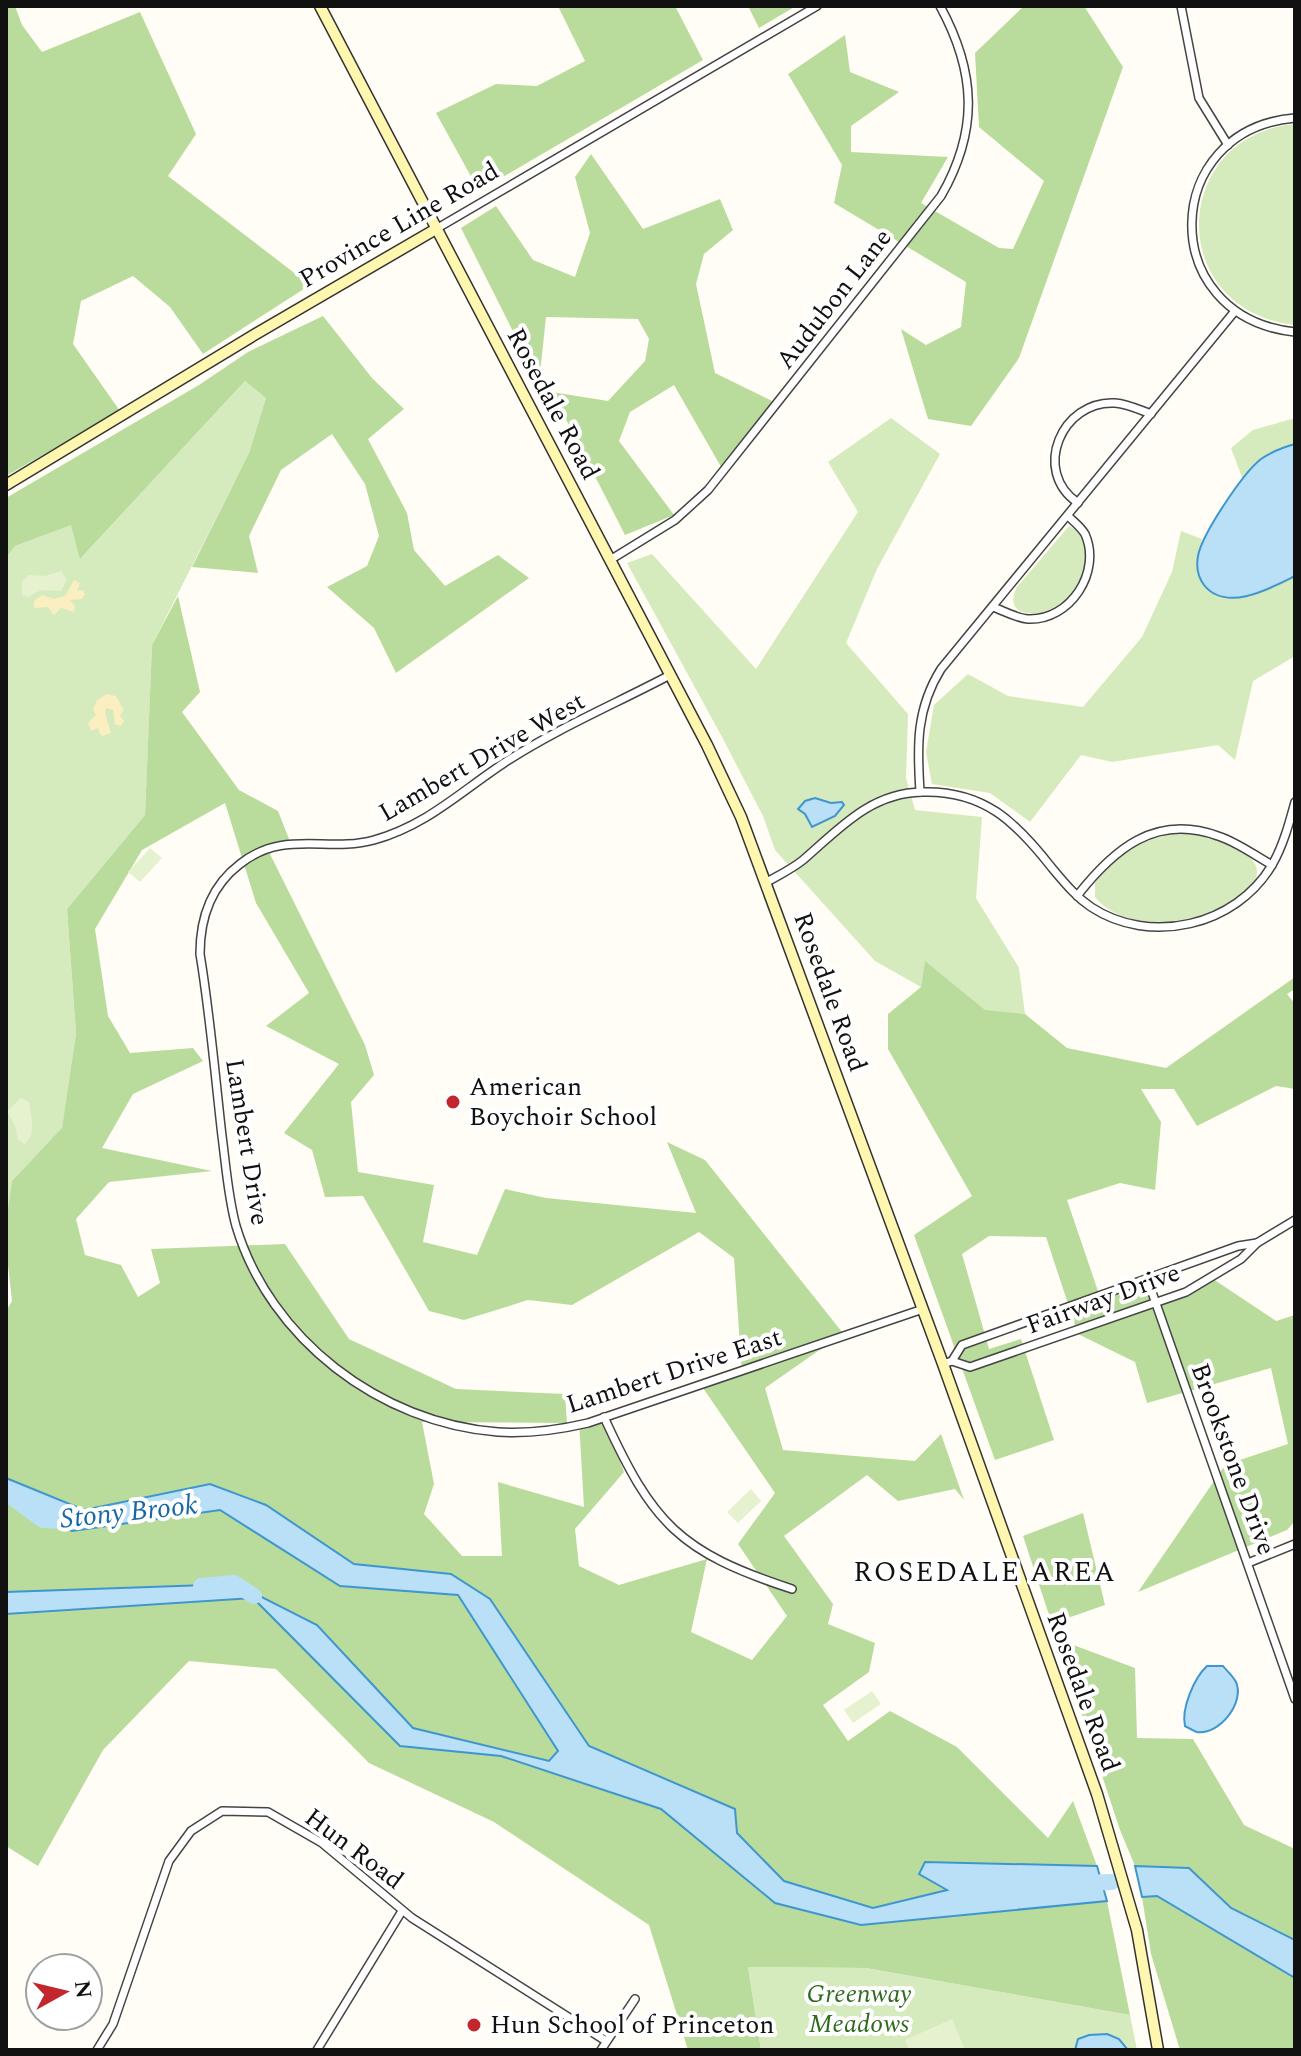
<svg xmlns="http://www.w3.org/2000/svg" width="1301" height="2056" viewBox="0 0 1301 2056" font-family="Spectral,serif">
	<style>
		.green { fill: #d5ebbd }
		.forest { fill: #b9dc9c; fill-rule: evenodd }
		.sand { fill: #fbeec1 }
		.pitch { fill: #e6f2cf }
		.water { fill: #b9e0f7; stroke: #3f96cf; stroke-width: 2 }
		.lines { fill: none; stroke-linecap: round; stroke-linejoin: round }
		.river { stroke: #b9e0f7; stroke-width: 16 }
		.street-casing { stroke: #444; stroke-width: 10 }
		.secondary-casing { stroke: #333; stroke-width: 13 }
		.street { stroke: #fff; stroke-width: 7 }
		.secondary { stroke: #fff6b0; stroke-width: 10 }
		.poi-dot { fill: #c4262e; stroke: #fff; stroke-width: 3 }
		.labels { text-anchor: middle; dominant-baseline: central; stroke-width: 8; stroke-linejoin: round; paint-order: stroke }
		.street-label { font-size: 26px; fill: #111; stroke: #fff }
		.poi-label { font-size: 26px; fill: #111; stroke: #fff; text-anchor: start }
		.park-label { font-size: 26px; font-style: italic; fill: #2f6b1f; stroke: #fff }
		.water-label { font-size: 28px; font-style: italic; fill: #1768a6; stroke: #fff }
		.neighbourhood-label { font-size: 28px; letter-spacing: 2px; fill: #111; stroke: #fff }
	</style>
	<rect width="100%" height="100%" fill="#fffdf5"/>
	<!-- green -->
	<g class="green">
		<path d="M1295,124V325C1164,310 1170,135 1295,124Z"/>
		<polygon points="245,381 266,398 249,453 152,645 145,815 67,909 76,1033 62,1129 12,1181 6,1221 6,558 15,546 72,524 81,558"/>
		<polygon points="891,418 940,454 877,569 846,643 908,714 906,778 915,810 982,817 976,898 1019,968 1025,1014 985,1011 925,962 921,987 875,961 775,850 763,816 722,737 627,563 652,554 756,669 858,512 828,462"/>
		<polygon points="1295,418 1295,444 1261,460 1243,480 1231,448 1253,430"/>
		<path d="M1069,526C1082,532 1086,543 1086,557C1083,621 994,630 1017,587Z"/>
		<polygon points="1181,531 1202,539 1197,560 1292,578 1295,576 1295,656 1253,681 1235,760 1218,745 1112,762 1081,755 1030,822 990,793 932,784 926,752 934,705 968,674 1008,696 1083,707 1142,637 1172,572"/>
		<path d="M1187,834C1206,836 1223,841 1239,851C1244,854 1251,857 1254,862C1279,902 1140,953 1095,897V883C1119,852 1147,834 1187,834Z"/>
		<polygon points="748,1967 866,1968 1130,2015 1137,2050 761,2050"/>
	</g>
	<!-- forest -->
	<g class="forest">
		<polygon points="6,6 15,6 22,25 42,52 140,12 196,134 168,176 310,285 203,354 170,307 133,276 81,301 73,344 120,411 6,476"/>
		<polygon points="558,6 675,6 703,60 479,191 436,113 496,84 537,86 585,61"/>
		<polygon points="748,6 796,6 759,28"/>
		<polygon points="1024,6 1084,6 1123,67 1019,358 971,426 928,419 901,329 926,345 961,327 966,282 834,203 842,165 788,74 845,35 850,72 899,92 851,126 851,152 948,157 921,203 999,248 1013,249 1044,181 979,127 975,53"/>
		<polygon points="591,154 643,229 720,199 733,230 704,254 696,284 715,373 772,401 754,435 724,472 674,385 630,412 619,441 674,515 625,535 552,392 608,401 645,361 649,339 638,319 546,317 539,383 461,228 496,206 533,260 575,277 590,233 575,177"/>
		<polygon points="323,316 372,378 404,409 368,439 407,513 414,550 445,586 498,555 529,578 396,673 374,628 327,587 367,566 379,536 365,484 332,434 281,470 249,536 258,573 192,567 249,453 266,398 245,381 80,559 71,525 15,546 6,558 6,498 199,385 248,352"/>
		<path d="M178,596L200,692L182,712L239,790L278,811L291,844L267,848L365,1045L374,1075L351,1102L358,1172L434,1185L423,1242L477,1255L505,1189L546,1198L696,1213L667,1142L705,1160L846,1337L818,1351L765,1388L783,1450L915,1461L941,1434L964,1500L955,1489L898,1501L867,1475L784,1536L833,1604L828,1624L875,1643L869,1672L823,1705L848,1741L890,1711L957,1747L1048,1838L1073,1801L1097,1866L925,1862L948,1890L873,1908L784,1881L737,1833L735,1809L589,1746L490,1599L451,1574L354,1564L266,1505L210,1484L84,1510L6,1478V1311L12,1301L6,1247V1221L12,1181L62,1128L76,1033L67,909L145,815L152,645ZM225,803L256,903L309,993L266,1026L339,1064L284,1133L312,1150L325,1197L363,1196L429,1311L464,1320L528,1300L572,1305L699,1232L734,1258L742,1374L703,1388L775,1493L738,1544L787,1616L752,1660L691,1632L707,1559L619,1585L579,1566L575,1529L624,1472L602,1415L579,1421L584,1507L498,1482L502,1556H462L424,1514L434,1484L422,1422L567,1423L565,1394L456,1389L349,1339L285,1244L151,1249L160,1283L138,1297L121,1265L85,1255L76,1219L109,1182L212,1171L102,1148L133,1094L203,1061L193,1048L130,1053L108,1016L95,929L142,850Z"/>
		<polygon points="925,961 985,1010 1025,1014 1067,1048 1166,1068 1295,977 1295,989 1287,994 1295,1004 1295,1089 1276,1086 1197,1126 1174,1089 1141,1089 1161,1122 1155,1190 1120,1183 1067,1200 1099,1294 1150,1278 1160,1305 1213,1279 1276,1321 1295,1315 1295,1521 1287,1530 1138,1592 1225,1465 1288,1444 1271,1368 1147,1403 1135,1362 1078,1334 1046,1237 989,1236 962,1254 989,1349 1021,1339 1054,1440 995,1460 914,1235 972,1196 888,1049 888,1014 921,987"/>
		<polygon points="6,1502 72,1531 220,1510 340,1586 458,1595 558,1751 550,1761 413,1728 317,1625 236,1584 6,1592"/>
		<polygon points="1083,1513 1105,1605 1062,1620 1068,1643 1135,1668 1137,1738 1193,1739 1244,1825 1295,1849 1295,1940 1231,1908 1189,1868 1135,1866 1120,1830 1023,1536"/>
		<polygon points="253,1598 400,1746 501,1756 661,1809 775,1903 861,1925 1107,1901 1130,2015 866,1968 748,1967 761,2050 688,2050 649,1925 494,1822 369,1763 276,1669 189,1661 103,1750 38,1866 6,1846 6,1614"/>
		<polygon points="1157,1896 1295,1978 1295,2050 1180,2050 1151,1954 1142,1897"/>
	</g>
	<!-- sand -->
	<g class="sand">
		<polygon points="74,580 80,583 77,591 83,590 85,594 82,599 70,600 75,606 74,612 61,608 54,615 48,607 34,608 34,601 42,595 54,599 65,596"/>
		<polygon points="107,694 116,696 124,710 120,715 124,721 121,726 115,724 113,710 106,708 105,713 111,733 103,736 100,734 98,728 91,731 88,723 96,715 93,709 97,700"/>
	</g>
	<!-- pitch -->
	<g class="pitch">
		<polygon points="61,571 67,580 61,591 41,590 28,597 22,595 22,582 28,575 45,576"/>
		<polygon points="150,848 162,858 140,882 128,872"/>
		<path d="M21,1098L29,1102C31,1117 37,1132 25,1144L18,1140L15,1126L7,1111Z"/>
		<polygon points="751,1489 761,1501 738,1523 727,1512"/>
		<polygon points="872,1691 881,1704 853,1723 844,1710"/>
		<polygon points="952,2019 965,2050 909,2050 905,2040"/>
	</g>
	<!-- water -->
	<g class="water">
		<path d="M1295,444V576C1271,588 1226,613 1204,585C1198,577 1196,567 1198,556C1202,534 1243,473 1261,459C1271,452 1284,447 1295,444Z"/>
		<polygon points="815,798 831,803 842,802 844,805 835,816 812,827 805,814 798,809 805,801"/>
		<polygon points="6,1478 84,1510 210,1484 266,1505 354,1564 451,1574 490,1599 589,1746 735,1809 737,1833 784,1881 873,1908 947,1890 919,1874 925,1862 1097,1866 1107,1901 861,1925 775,1903 661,1809 501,1756 400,1746 253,1598 6,1614 6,1592 236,1584 317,1625 413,1728 549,1761 558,1751 458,1595 340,1586 220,1510 72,1531 6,1502"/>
		<path d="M1207,1666H1223C1227,1671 1233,1676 1236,1682C1245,1702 1220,1735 1197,1732C1193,1731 1189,1728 1185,1726C1181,1709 1194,1678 1207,1666Z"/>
		<polygon points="1135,1866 1189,1868 1231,1908 1295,1940 1295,1978 1157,1896 1142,1897"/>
		<polygon points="1107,2034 1119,2039 1128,2050 1075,2050 1078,2039 1089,2035"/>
	</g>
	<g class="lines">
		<!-- river -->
		<g class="river">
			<polyline points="6,1493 43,1520 69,1521"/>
			<polyline points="201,1586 234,1583 254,1596"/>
			<polyline points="1082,1883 1112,1882"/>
		</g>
		<!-- street casing -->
		<g class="street-casing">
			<g id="street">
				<polyline points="1181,6 1199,98 1228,145"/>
				<path d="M1295,118C1160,129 1155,317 1295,332"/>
				<polyline points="436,229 817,6"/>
				<path d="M1078,503C1031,471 1062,400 1115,403C1128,404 1140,410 1151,414"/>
				<path d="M610,560L675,520L708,490L941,196C979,130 976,72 940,6"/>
				<path d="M993,607C1004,611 1016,618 1028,619C1070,621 1102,572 1085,534C1081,527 1073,521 1068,516"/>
				<path d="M670,675C615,704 556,729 504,763C460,792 427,825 374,840C327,853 284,829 240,864C211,886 200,919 200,954C210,1014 215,1075 222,1136C226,1166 228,1197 236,1226C270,1339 380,1423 498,1432C528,1434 558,1430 588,1423L923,1309"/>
				<path d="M920,792C917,746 916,709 941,669L1235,311"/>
				<path d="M767,882C779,875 792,869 803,860C839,829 870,793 922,792C984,790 1016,822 1052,868C1064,882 1075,896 1091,907C1150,946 1236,926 1272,865C1283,846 1289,824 1295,802"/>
				<path d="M1077,896C1113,850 1155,813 1218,836C1237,842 1254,855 1272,865"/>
				<polyline points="1147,1278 1295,1699"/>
				<polyline points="952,1361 962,1345 1238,1246 1257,1243"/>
				<polyline points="943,1364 952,1361 970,1367 1186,1292 1241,1259 1257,1243 1295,1220"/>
				<path d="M604,1417C653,1524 679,1552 792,1589"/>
				<polyline points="1248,1563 1295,1544"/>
				<polyline points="97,2050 113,2024 169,1861 191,1831 222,1811 268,1812 322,1843 412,1918 606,2041"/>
				<polyline points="317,2050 402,1911"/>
				<polyline points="601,2050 635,1999"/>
			</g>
		</g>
		<!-- secondary casing -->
		<g class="secondary-casing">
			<g id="secondary">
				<polyline points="320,6 707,745 741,817 943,1364 1097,1794 1137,1930 1158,2050"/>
				<polyline points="6,485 254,335 436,229"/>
			</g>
		</g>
		<!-- street -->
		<use href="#street" class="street"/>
		<!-- secondary -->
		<use href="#secondary" class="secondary"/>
	</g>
	<!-- markers -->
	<g class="poi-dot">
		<circle cx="453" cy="1102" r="8"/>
		<circle cx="474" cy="2025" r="8"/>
	</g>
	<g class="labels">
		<!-- street labels -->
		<g class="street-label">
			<text transform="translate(399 225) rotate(-30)">Province Line Road</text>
			<text transform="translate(834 299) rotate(-52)">Audubon Lane</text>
			<text transform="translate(553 404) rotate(62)">Rosedale Road</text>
			<text transform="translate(482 757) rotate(-30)">Lambert Drive West</text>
			<text transform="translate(830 992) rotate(70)">Rosedale Road</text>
			<text transform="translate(247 1142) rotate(81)">Lambert Drive</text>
			<text transform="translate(1103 1299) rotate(-20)">Fairway Drive</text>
			<text transform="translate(674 1371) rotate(-18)">Lambert Drive East</text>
			<text transform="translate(1233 1459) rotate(70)">Brookstone Drive</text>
			<text transform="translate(1083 1692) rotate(70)">Rosedale Road</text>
			<text transform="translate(354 1849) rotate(37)">Hun Road</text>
		</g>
		<!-- poi labels -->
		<g class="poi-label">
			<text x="469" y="1087">American<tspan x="469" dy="30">Boychoir School</tspan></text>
			<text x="490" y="2025">Hun School of Princeton</text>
		</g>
		<!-- park labels -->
		<g class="park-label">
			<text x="859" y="1994">Greenway<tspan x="859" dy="30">Meadows</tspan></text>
		</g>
		<!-- water labels -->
		<g class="water-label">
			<text transform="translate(129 1512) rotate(-6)">Stony Brook</text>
		</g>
		<!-- neighbourhood labels -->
		<g class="neighbourhood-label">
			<text x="985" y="1572">ROSEDALE AREA</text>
		</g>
	</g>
	<!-- border -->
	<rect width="1301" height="2056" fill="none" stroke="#111111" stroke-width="16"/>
	<!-- north arrow -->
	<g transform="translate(64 1992) rotate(82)"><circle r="38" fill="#ffffff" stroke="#a0a0a0" stroke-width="2"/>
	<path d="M0-6L14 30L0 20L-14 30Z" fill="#c4262e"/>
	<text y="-12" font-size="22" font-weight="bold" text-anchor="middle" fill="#111111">N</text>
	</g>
</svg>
